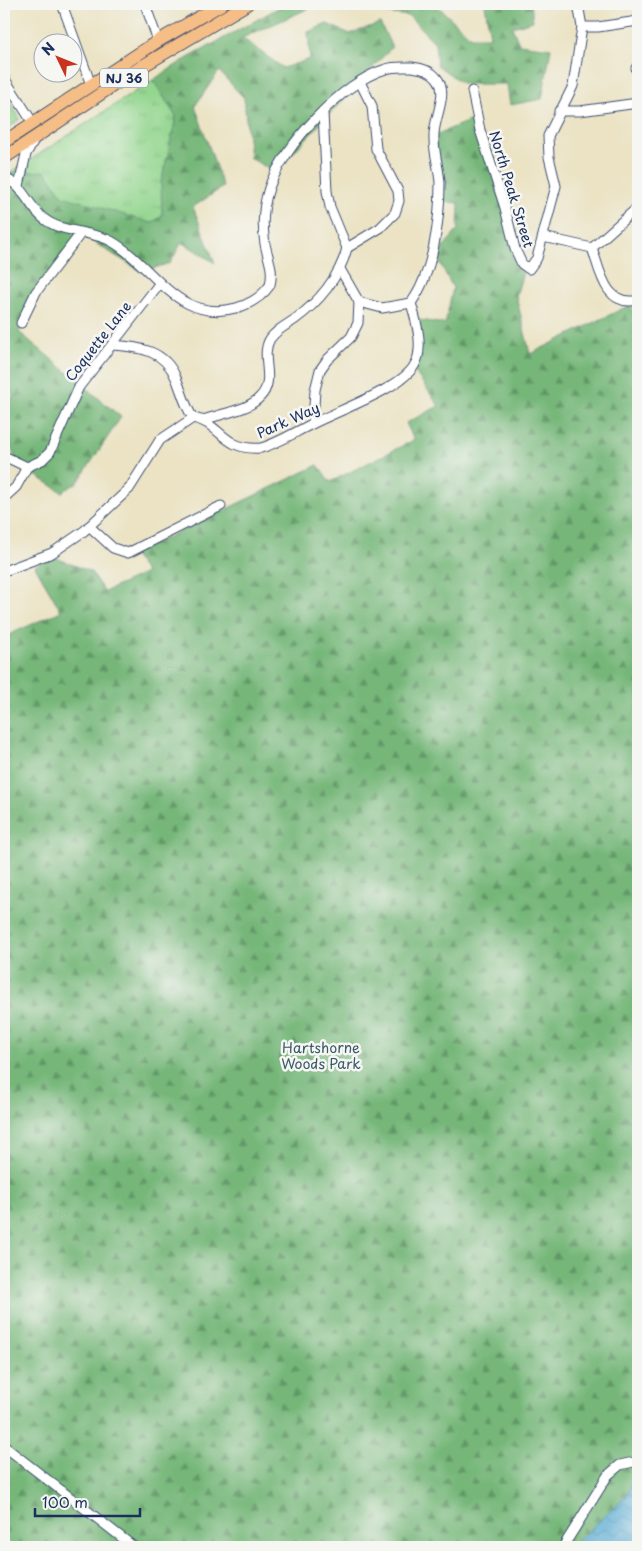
<svg xmlns="http://www.w3.org/2000/svg" width="642" height="1551" viewBox="0 0 642 1551" font-family="'Playpen Sans',sans-serif">
	<style>
		.forest { fill: url(#forest-firs); stroke: #48736c }
		.park { fill: url(#park-tufts); stroke: #578276 }
		.water { fill: url(#water-waves); stroke: #3b6e9a }
		.lines { fill: none; stroke-linecap: round; stroke-linejoin: round }
		.minor-casing { stroke: #3a4a6d; stroke-width: 11 }
		.highway-casing { stroke: #3a4a6d; stroke-width: 14 }
		.minor { stroke: #fff; stroke-width: 9 }
		.highway { stroke: #f6be87; stroke-width: 12 }
		.labels { text-anchor: middle; dominant-baseline: central; stroke-width: 5; stroke-linejoin: round; paint-order: stroke }
		.shield { fill: #f6f6f2; stroke: #5d6b8a; stroke-width: 1 }
		.shield-label { font-size: 12px; font-weight: bold; fill: #1b2f5e }
		.street-label { font-size: 14px; fill: #1b2f5e; stroke: #f6f6f2 }
		.park-label { font-size: 14px; fill: #39596a; stroke: #f6f6f2 }
	</style>
	<defs>
		<pattern id="forest-firs" width="22" height="20" patternUnits="userSpaceOnUse" patternTransform="scale(1.25)"><rect width="22" height="20" fill="#76b779"/><path d="M5 1l3.5 6h-7zM16 11l3.5 6h-7z" fill="#609566"/></pattern>
		<pattern id="park-tufts" width="24" height="20" patternUnits="userSpaceOnUse" patternTransform="scale(1.25)"><rect width="24" height="20" fill="#93d68e"/><path d="M3 7l-1-3M5 7V3M7 7l1-3M15 17l-1-3M17 17v-4M19 17l1-3" fill="none" stroke="#7eb87d"/></pattern>
		<pattern id="water-waves" width="16" height="10" patternUnits="userSpaceOnUse" patternTransform="scale(1.25)"><rect width="16" height="10" fill="#5badd6"/><path d="M0 5q4-4 8 0t8 0" fill="none" stroke="#4a8db1"/></pattern>
	</defs>
	<rect width="100%" height="100%" fill="#f6f6f2"/>
	<filter id="ink" filterUnits="userSpaceOnUse"><feTurbulence type="fractalNoise" baseFrequency=".02" numOctaves="2"/><feDisplacementMap in="SourceGraphic" scale="10" xChannelSelector="R" yChannelSelector="G"/><feConvolveMatrix kernelMatrix="1 2 1 2 8 2 1 2 1" color-interpolation-filters="sRGB"/></filter>
	<filter id="wash" filterUnits="userSpaceOnUse"><feTurbulence type="fractalNoise" baseFrequency=".0096" numOctaves="4" result="noise"/><feDisplacementMap in="SourceGraphic" scale="20" xChannelSelector="R" yChannelSelector="G"/><feGaussianBlur stdDeviation="1.12" result="paint"/><feColorMatrix in="noise" values="0 0 0 0 0 0 0 0 0 0 0 0 0 0 0 0 0 1.4 0 .05"/><feComposite in="paint" operator="in"/></filter>
	<g filter="url(#wash)">
		<rect width="100%" height="100%" fill="#ebe3c4"/>
		<!-- forest -->
		<g class="forest">
			<polygon points="285,4 319,4 242,38 283,68 310,59 308,32 327,24 350,34 380,23 392,47 275,172 250,158 244,98 219,71 195,106 223,187 193,207 215,263 182,242 170,263 142,272 84,236 32,294 19,332 121,417 78,482 62,492 16,463 4,421 13,395 4,386 4,177 10,173 45,171 63,196 162,216 161,183 176,117 153,80 181,62"/>
			<polygon points="379,4 435,4 471,37 490,37 485,4 531,4 533,21 512,27 519,44 551,48 542,99 510,105 507,84 463,84 437,65 435,43 409,16 385,13"/>
			<polygon points="474,119 524,269 516,296 530,354 630,305 638,321 638,1474 635,1473 627,1496 571,1547 4,1547 4,637 61,611 35,566 51,556 91,572 104,592 146,573 133,554 318,465 330,482 414,440 406,423 439,406 413,369 413,319 445,324 453,288 436,255 458,230 459,203 439,201 435,135"/>
		</g>
		<!-- park -->
		<g class="park">
			<polygon points="153,80 176,117 161,183 162,216 151,223 63,196 45,171 10,173"/>
			<polygon points="4,90 20,119 4,132"/>
		</g>
		<!-- water -->
		<polygon class="water" points="635,1473 638,1474 638,1547 571,1547 627,1496"/>
	</g>
	<g filter="url(#ink)">
		<g class="lines">
			<!-- minor casing -->
			<g class="minor-casing">
				<g id="minor">
					<polyline points="62,4 91,85"/>
					<polyline points="145,4 158,41"/>
					<polyline points="582,27 598,27 638,21"/>
					<polyline points="636,68 638,75"/>
					<polyline points="4,78 33,123"/>
					<polyline points="472,91 480,130 505,208 515,249 522,264 529,269 537,258 556,186 549,157 548,136 573,86 582,27 578,4"/>
					<polyline points="559,111 580,111 638,103"/>
					<polyline points="323,113 327,191 330,207 347,248"/>
					<path d="M4,178C23,184 28,206 43,218C62,234 91,230 111,241C154,265 177,324 236,308C250,304 262,297 270,285C274,269 268,259 265,244C262,226 263,206 269,188C283,146 343,81 386,69C394,66 403,67 412,67C421,68 430,70 436,77C450,92 434,117 434,135C433,151 439,167 440,183C440,221 433,273 411,303L382,308L359,302"/>
					<polyline points="19,186 26,154 34,140"/>
					<path d="M543,237L592,248C600,270 605,308 638,300"/>
					<polyline points="347,248 380,228 395,213 399,201 398,191 376,149 372,106 360,82"/>
					<polyline points="592,248 638,207"/>
					<polyline points="21,323 36,292 81,233"/>
					<path d="M113,345C139,347 165,350 176,378C182,392 184,404 193,418C221,423 222,451 261,448C279,443 295,432 312,424C337,411 400,389 414,366C425,349 416,320 411,303"/>
					<path d="M204,420C222,413 247,411 260,397C277,380 259,357 270,339C276,330 285,326 294,320C318,303 340,277 347,248"/>
					<polyline points="313,423 315,390 320,370 327,360 351,337 358,323 359,302 340,269"/>
					<polyline points="4,456 27,467 42,460 50,452 79,387 159,284"/>
					<polyline points="4,498 16,487 27,467"/>
					<polyline points="89,526 113,548 128,553 221,506"/>
					<polyline points="4,571 52,553 84,531 129,489 160,440 193,418"/>
					<polyline points="4,1446 134,1547"/>
					<polyline points="563,1547 608,1475 620,1465 638,1461"/>
				</g>
			</g>
			<!-- highway casing -->
			<g class="highway-casing">
				<g id="highway">
					<polyline points="4,142 158,41 222,4"/>
					<polyline points="4,158 141,67 247,4"/>
				</g>
			</g>
			<!-- minor -->
			<use href="#minor" class="minor"/>
			<!-- highway -->
			<use href="#highway" class="highway"/>
		</g>
	</g>
	<g class="labels">
		<!-- shield labels -->
		<rect class="shield" x="100" y="68.5" width="48" height="19" rx="4"/>
		<g class="shield-label">
			<text x="124" y="78">NJ 36</text>
		</g>
		<!-- street labels -->
		<g class="street-label">
			<text transform="translate(512 189) rotate(73)">North Peak Street</text>
			<text transform="translate(98 341) rotate(-52)">Coquette Lane</text>
			<text transform="translate(288 420) rotate(-24)">Park Way</text>
		</g>
		<!-- park labels -->
		<g class="park-label">
			<text x="321" y="1047">Hartshorne<tspan x="321" dy="16">Woods Park</tspan></text>
		</g>
	</g>
	<!-- margin -->
	<rect width="642" height="1551" fill="none" stroke="#f6f6f2" stroke-width="20"/>
	<!-- north arrow -->
	<g transform="translate(58 58) rotate(313)"><circle r="24" fill="#f6f6f2" stroke="#9ea6b7"/>
	<path d="M0-4L9 19L0 12L-9 19Z" fill="#c8321e"/>
	<text y="-8" font-size="14" font-weight="bold" text-anchor="middle" fill="#1b2f5e">N</text>
	</g>
	<!-- scale -->
	<path d="M35 1508v8h105v-8" fill="none" stroke="#1b2f5e" stroke-width="2.5"/>
	<text x="42" y="1508" font-size="15" fill="#1b2f5e" stroke="#f6f6f2" stroke-width="4" paint-order="stroke">100 m</text>
</svg>
